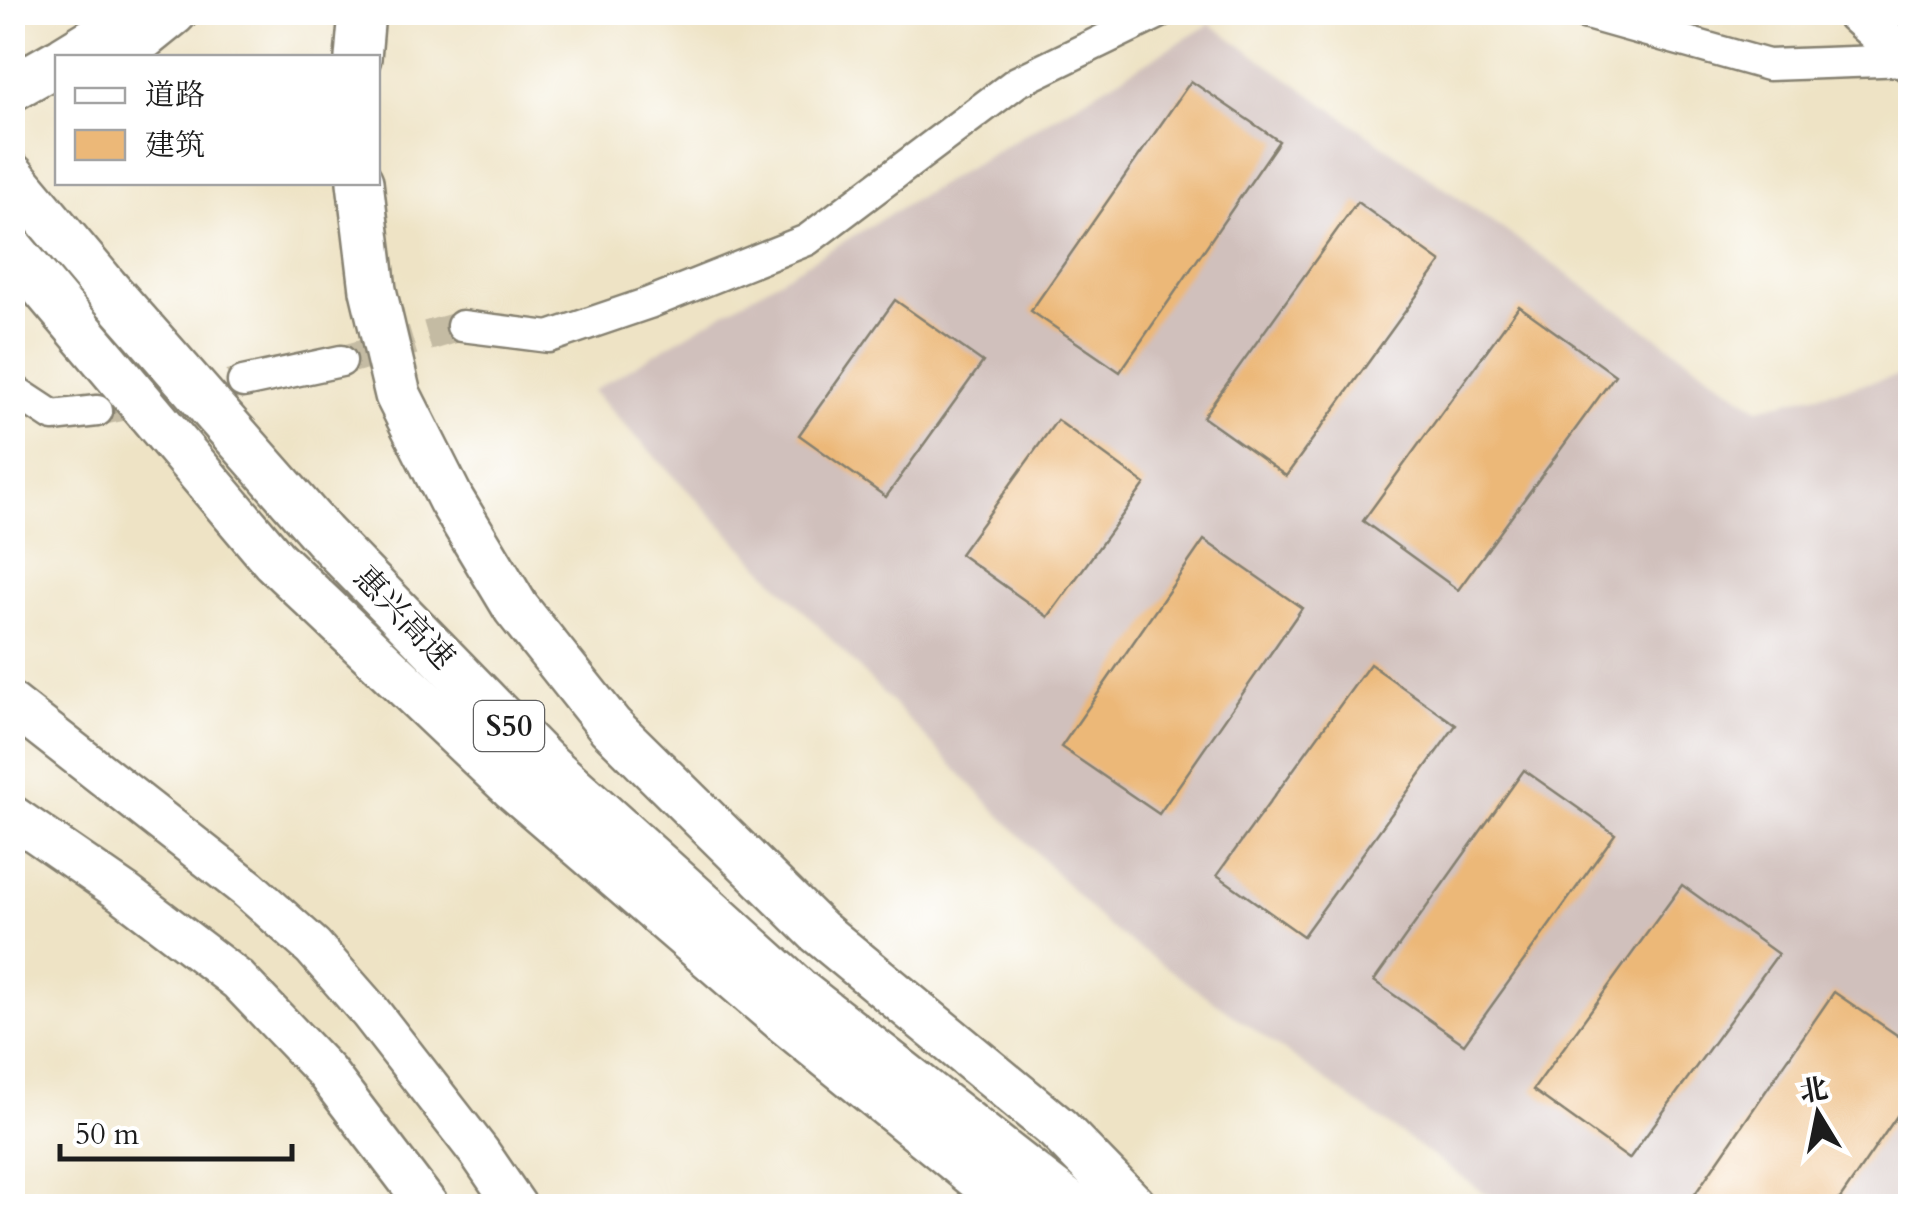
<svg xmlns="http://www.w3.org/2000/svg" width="1923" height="1219" viewBox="0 0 1923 1219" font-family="Cardo,'Noto Serif SC',serif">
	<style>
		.industrial { fill: #d0c0bc }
		.building { fill: #ecb878 }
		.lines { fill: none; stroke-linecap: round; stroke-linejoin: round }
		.minor-tunnel { stroke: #c4bba3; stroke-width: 30; stroke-dasharray: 30 15; stroke-linecap: butt }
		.minor-casing { stroke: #858070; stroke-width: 35 }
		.major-casing { stroke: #858070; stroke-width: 45 }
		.highway-casing { stroke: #858070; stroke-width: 50 }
		.minor { stroke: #fff; stroke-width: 30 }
		.major { stroke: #fff; stroke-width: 40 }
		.highway { stroke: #fff; stroke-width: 45 }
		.labels { text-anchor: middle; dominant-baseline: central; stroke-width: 10; stroke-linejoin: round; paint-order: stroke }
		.shield { fill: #fff; stroke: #606060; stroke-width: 2.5 }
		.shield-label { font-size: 30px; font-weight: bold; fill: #1c1c1c }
		.street-label { font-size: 32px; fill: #1c1c1c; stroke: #fff }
	</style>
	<rect width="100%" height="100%" fill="#fff"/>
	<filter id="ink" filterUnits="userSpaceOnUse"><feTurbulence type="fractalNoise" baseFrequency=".01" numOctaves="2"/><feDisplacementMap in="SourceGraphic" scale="20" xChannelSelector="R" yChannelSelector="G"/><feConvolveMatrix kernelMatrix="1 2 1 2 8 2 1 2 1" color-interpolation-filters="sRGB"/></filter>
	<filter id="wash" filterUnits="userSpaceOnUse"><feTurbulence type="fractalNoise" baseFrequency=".0048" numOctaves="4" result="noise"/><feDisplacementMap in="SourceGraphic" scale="40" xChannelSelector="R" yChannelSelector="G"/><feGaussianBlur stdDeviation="2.25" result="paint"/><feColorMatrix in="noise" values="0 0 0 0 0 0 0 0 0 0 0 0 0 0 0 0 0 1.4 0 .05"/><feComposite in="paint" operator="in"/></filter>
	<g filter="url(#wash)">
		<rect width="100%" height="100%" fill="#eee3c5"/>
		<!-- industrial -->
		<polygon class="industrial" points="1210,24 1758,408 1910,373 1910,1206 1503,1206 1106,925 592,391"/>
		<g id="blocks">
			<!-- building -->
			<g class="building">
				<polygon points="1191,81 1279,141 1120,372 1031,311"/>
				<polygon points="1357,202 1441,262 1286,476 1203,417"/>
				<polygon points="895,300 983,362 886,497 799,435"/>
				<polygon points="1519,306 1615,375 1458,590 1363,521"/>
				<polygon points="1057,420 1145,484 1048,617 960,554"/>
				<polygon points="1204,540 1302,608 1159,814 1061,747"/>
				<polygon points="1370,664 1456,725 1303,936 1217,875"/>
				<polygon points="1524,770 1615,834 1464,1044 1374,981"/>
				<polygon points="1682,885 1778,954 1629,1159 1533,1090"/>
				<polygon points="1834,992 1910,1044 1910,1097 1835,1206 1712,1206 1695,1194"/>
			</g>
		</g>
	</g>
	<g filter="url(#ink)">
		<use href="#blocks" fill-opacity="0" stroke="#858070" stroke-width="2.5"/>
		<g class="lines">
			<!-- minor-tunnel -->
			<g class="minor-tunnel">
				<polyline points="341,361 462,326"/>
				<polyline points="97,411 243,382"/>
			</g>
			<!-- minor casing -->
			<g class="minor-casing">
				<g id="minor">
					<polyline points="1580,12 1768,65 1908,60"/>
					<polyline points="462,326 549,337 649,303 807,240 1017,82 1161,12"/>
					<polyline points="243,382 341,361"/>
					<polyline points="12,389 53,416 97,411"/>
				</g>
			</g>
			<!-- major casing -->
			<g class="major-casing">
				<g id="major">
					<polyline points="1855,12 1910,62"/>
					<polyline points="12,704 248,889 313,947 370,1012 479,1152 516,1206"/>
					<polyline points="12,816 124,893 238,980 326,1072 428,1206"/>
				</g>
			</g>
			<!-- highway casing -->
			<g class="highway-casing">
				<g id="highway">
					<polyline points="65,58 114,28 132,12"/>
					<polyline points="117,58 174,12"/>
					<polyline points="358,58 362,12"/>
					<polyline points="12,88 58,62"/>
					<polyline points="12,176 105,287 324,536 543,761 799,992 1072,1206"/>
					<polyline points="360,182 373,290 398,395 451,500 516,608 610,726 818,931 1058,1129 1133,1206"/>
					<polyline points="12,250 274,560 513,787 785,1021 1013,1206"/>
				</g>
			</g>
			<!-- minor -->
			<use href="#minor" class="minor"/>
			<!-- major -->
			<use href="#major" class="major"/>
			<!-- highway -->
			<use href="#highway" class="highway"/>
		</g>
	</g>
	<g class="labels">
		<!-- shield labels -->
		<rect class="shield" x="474" y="701" width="70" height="50" rx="8"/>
		<g class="shield-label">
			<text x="509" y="726">S50</text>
		</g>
		<!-- street labels -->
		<g class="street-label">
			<text transform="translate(404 618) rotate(46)">惠兴高速</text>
		</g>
	</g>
	<!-- margin -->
	<rect width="1923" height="1219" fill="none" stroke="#fff" stroke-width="50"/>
	<!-- legend -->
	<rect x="55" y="55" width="325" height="130" fill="#ffffff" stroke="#a4a4a4" stroke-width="2.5"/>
	<rect x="75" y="88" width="50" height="15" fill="#ffffff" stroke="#a4a4a4" stroke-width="2.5"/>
	<text x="145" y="105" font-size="30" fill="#1c1c1c">道路</text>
	<rect x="75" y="130" width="50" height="30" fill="#ecb878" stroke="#a4a4a4" stroke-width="2.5"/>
	<text x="145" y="155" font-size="30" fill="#1c1c1c">建筑</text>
	<!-- north arrow -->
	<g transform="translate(1818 1114) rotate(350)" stroke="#ffffff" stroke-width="8" paint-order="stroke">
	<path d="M0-8L18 38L0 25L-18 38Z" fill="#1c1c1c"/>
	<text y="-15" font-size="28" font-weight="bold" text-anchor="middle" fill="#1c1c1c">北</text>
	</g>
	<!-- scale -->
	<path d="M60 1144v15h232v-15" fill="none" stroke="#1c1c1c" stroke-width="5"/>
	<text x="75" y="1144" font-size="30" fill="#1c1c1c" stroke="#ffffff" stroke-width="8" paint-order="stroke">50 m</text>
</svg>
